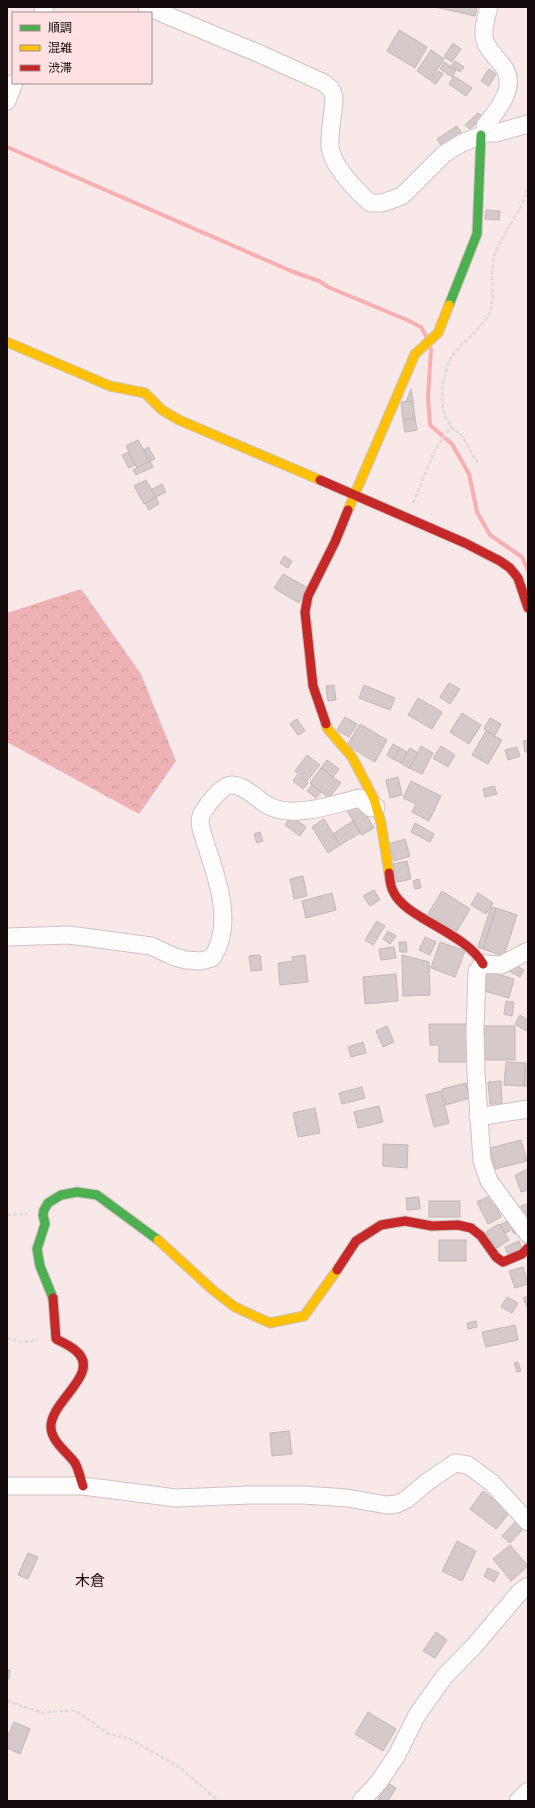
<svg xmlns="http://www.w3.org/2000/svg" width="535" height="1808" viewBox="0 0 535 1808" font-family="'Source Serif 4','Noto Sans JP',serif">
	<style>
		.forest { fill: url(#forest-crowns) }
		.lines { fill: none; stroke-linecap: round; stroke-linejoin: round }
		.stream { stroke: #f9aeb0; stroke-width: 4 }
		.building { fill: #d6c9c9; stroke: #c3b6b6 }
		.street-casing { stroke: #cfc2c2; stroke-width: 19 }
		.fast-casing { stroke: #cfc2c2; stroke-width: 11 }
		.slow-casing { stroke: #cfc2c2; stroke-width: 11 }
		.jam-casing { stroke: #cfc2c2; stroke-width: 11 }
		.path { stroke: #dfdada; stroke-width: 2.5; stroke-dasharray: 4 2; stroke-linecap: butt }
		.street { stroke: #fefcfc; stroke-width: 17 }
		.fast { stroke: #4caf50; stroke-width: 9 }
		.slow { stroke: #ffc107; stroke-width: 9 }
		.jam { stroke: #c62828; stroke-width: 9 }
		.labels { text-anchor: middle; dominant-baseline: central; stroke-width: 3; stroke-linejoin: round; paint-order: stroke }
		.quarter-label { font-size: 15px; fill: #140a0b; stroke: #ffe1e1 }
	</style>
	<defs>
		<pattern id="forest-crowns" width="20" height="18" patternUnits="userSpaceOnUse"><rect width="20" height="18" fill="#efb2b4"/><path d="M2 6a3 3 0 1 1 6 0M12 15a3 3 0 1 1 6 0" fill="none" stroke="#cc9899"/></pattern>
	</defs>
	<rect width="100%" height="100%" fill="#f8e8e8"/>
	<!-- forest -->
	<polygon class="forest" points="81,589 141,674 176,761 139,814 7,742 7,613"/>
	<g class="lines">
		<!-- stream -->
		<g class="stream">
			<polyline points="7,147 291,271 319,281 328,287 407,320 421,327 426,336"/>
			<polyline points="431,349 428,397 430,425 452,444 469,474 477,512 490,535 522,557 528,570"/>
		</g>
	</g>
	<!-- building -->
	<g class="building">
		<polygon points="435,7 477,7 475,16"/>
		<polygon points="399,30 427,47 415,68 387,51"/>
		<polygon points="453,43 461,49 452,62 444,57"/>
		<polygon points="431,50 444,59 430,80 417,71"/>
		<polygon points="455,61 464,67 460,72 451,66"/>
		<polygon points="444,62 456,70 452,77 440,69"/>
		<polygon points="489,69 496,74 489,86 481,81"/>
		<polygon points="438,71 443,74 436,84 431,81"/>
		<polygon points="454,76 472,88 466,96 449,84"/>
		<polygon points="478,113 483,117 470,129 465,125"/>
		<polygon points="457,126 464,137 444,149 437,139"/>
		<polygon points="486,210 500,211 499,220 485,219"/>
		<polygon points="411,389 413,401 406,402"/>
		<polygon points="413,401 415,418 403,420 401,402"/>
		<polygon points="415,418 417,430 405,432 403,420"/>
		<polygon points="138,440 150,461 137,468 126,446"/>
		<polygon points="148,447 155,459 150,461 144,450"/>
		<polygon points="129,452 135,465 129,468 122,455"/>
		<polygon points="150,461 153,467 136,475 133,470"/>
		<polygon points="146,480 156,497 144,504 134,486"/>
		<polygon points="162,484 166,492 156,497 151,490"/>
		<polygon points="156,497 159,504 149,510 145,503"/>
		<polygon points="284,556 292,561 288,568 280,563"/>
		<polygon points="283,574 308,588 299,603 274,588"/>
		<polygon points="449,683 460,689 450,704 440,697"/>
		<polygon points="334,685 336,700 328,701 326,686"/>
		<polygon points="364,685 395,698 390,710 359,698"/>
		<polygon points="418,698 442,712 432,729 408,715"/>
		<polygon points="462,713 481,725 469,744 450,732"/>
		<polygon points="345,717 357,724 349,737 337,730"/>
		<polygon points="490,718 501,724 495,735 484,729"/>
		<polygon points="297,719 305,731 298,735 290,724"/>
		<polygon points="360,724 387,740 375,762 347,745"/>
		<polygon points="486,731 502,740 488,764 472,755"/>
		<polygon points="528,740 528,752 525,752 523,741"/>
		<polygon points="393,744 400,748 393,759 387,755"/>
		<polygon points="421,746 433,753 422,774 409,768"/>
		<polygon points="441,746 455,755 448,767 433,758"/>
		<polygon points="517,747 520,756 508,760 505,750"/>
		<polygon points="400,748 407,752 401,763 393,759"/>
		<polygon points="410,748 418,753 409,768 401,763"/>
		<polygon points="307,755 320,765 307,781 295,771"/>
		<polygon points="327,760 339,769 333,777 321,768"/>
		<polygon points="321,768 341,783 329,798 310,783"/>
		<polygon points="297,775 308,783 303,789 293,781"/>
		<polygon points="398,777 402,795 390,798 386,780"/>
		<polygon points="411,781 441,796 429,821 412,812 416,804 403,798"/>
		<polygon points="312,785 321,792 316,798 307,791"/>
		<polygon points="494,786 497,794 485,797 483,789"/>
		<polygon points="359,803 374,828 362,835 347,811"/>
		<polygon points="291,816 306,827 300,836 285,825"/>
		<polygon points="324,819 340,845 328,853 312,827"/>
		<polygon points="353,821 360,833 340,845 333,834"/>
		<polygon points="415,823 434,834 430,842 411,832"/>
		<polygon points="260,832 263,841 257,843 254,834"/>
		<polygon points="405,839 410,856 394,861 389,844"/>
		<polygon points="407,861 411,879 397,882 393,864"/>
		<polygon points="303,876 307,896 294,899 290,879"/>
		<polygon points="419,879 421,888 415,889 413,881"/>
		<polygon points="374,890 380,900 370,906 363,896"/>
		<polygon points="442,891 470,909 457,931 428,914"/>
		<polygon points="332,893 336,910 306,918 302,901"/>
		<polygon points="478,893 493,903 486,914 471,905"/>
		<polygon points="491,907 496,908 483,949 478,947"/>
		<polygon points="496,908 517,915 504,956 483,949"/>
		<polygon points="377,921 385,926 373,945 365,940"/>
		<polygon points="388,931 396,936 390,944 383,939"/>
		<polygon points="425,937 436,942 430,955 419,950"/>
		<polygon points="399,942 406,942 407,952 400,952"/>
		<polygon points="440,942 465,951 455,977 431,968"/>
		<polygon points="394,947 396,958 381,960 379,949"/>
		<polygon points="260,955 262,970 251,971 249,956"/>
		<polygon points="305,955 308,982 280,985 278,963 293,961 292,957"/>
		<polygon points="402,955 429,962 430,995 403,996"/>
		<polygon points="513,964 524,970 520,977 509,971"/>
		<polygon points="487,971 514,979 509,998 481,990"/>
		<polygon points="396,974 398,1001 365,1004 363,977"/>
		<polygon points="506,1001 514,1002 512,1016 504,1014"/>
		<polygon points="520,1015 528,1020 528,1027 526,1031 515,1024"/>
		<polygon points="429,1024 470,1024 470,1062 439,1062 439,1045 430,1045"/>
		<polygon points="387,1026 394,1042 383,1047 376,1031"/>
		<rect x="482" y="1026" width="33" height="34"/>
		<polygon points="363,1042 366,1053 351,1057 348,1047"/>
		<polygon points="506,1062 526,1063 524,1086 504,1085"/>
		<polygon points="525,1068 528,1069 528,1086 524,1086"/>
		<polygon points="501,1081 502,1104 490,1104 488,1082"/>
		<polygon points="466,1083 470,1098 446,1105 442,1089"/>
		<polygon points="362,1087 365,1098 342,1104 339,1093"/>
		<polygon points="441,1091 449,1123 434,1127 426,1095"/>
		<polygon points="379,1106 383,1122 358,1128 354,1112"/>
		<polygon points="315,1108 320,1133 298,1137 293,1113"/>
		<polygon points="521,1140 527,1161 495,1169 490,1148"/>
		<polygon points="383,1144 408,1145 407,1168 383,1166"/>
		<polygon points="528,1169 528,1190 521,1192 515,1175"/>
		<polygon points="491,1195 501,1217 488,1224 477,1202"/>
		<polygon points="419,1197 420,1209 407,1210 406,1198"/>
		<rect x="429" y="1201" width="31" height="16"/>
		<polygon points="528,1204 528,1223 527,1223 521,1206"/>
		<polygon points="512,1218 520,1230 514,1234 506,1221"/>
		<polygon points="505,1222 510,1231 505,1233 500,1225"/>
		<polygon points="499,1224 509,1240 497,1248 486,1232"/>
		<rect x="439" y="1240" width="27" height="21"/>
		<polygon points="519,1241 522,1249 508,1254 505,1247"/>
		<polygon points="523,1267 528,1284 515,1288 509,1271"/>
		<polygon points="528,1296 528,1309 523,1298"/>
		<polygon points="507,1297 518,1303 512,1313 501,1307"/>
		<polygon points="476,1321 477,1327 468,1329 467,1323"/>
		<polygon points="515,1325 518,1340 486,1347 482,1332"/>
		<polygon points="518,1362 521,1371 517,1372 514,1363"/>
		<polygon points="289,1431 292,1454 272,1456 270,1433"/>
		<polygon points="483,1491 510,1512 496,1529 470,1509"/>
		<polygon points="518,1519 525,1527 510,1543 502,1536"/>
		<polygon points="457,1541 476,1551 462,1581 442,1571"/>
		<polygon points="510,1545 528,1566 511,1581 493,1559"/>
		<polygon points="28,1553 38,1557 28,1579 18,1575"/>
		<polygon points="488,1568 499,1573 494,1582 484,1576"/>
		<polygon points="436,1632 447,1640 435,1658 423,1651"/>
		<polygon points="7,1670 10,1670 9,1679 7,1678"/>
		<polygon points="368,1712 396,1729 383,1751 355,1734"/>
		<polygon points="14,1722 30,1729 20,1754 7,1748 7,1738"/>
		<polygon points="388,1783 396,1788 388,1801 381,1801 378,1799"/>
	</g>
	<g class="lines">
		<!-- street casing -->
		<g class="street-casing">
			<g id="street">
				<path d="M147,7L260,54L324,83L331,89L334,97C334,113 329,130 330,147C332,166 356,190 370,203H382L402,196L444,154L462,143L487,133H496L528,124"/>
				<polyline points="43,13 45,7"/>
				<polyline points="7,101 14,83"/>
				<path d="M487,133L485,126C498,109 518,87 503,66C497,58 488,50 485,41C482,31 486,17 489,7"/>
				<path d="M7,937L69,935L151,946L175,957L186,960L201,961L212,958C234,925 218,880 206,845C204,837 198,824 201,816C202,811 207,807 209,803C214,797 224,785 232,785C247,786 257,800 269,806C293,819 335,804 360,798L371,808L376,807"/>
				<polyline points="528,951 501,965 483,964 477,971 475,1031 476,1073 482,1161 489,1181 528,1234"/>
				<polyline points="478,1117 528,1109"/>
				<polyline points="7,1486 83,1486 176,1498 250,1495 303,1495 347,1498 387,1505 397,1504 407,1499 427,1482 455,1463 468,1465 492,1483 528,1522"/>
				<polyline points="361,1801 378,1783 397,1755 417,1715 444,1677 475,1645 519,1593 528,1586"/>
				<polyline points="518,1801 528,1791"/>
			</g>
		</g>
		<!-- fast casing -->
		<g class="fast-casing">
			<g id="fast">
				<polyline points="449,305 477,234 481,135"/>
				<polyline points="53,1298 40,1266 37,1249 45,1224 43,1215 44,1210 48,1203 61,1195 77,1192 97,1195 158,1240"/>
			</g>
		</g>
		<!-- slow casing -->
		<g class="slow-casing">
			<g id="slow">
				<polyline points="7,342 110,386 145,393 162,410 179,420 320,480"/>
				<polyline points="348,510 415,354 438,333 449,305"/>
				<polyline points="326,724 327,728 352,757 374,799 381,823 389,873"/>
				<polyline points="158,1240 214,1291 235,1307 270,1323 304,1316 337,1270"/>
			</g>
		</g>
		<!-- jam casing -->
		<g class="jam-casing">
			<g id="jam">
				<polyline points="320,480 465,543 500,561 510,568 518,578 528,608"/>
				<polyline points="326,724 313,686 305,612 308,596 335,542 348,510"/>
				<path d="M389,873C390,879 390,886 393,891C404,918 465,932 483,964"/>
				<polyline points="337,1270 356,1241 381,1225 405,1221 432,1226 458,1225 471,1228 481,1236 496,1257 503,1262 522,1254 528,1248"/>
				<path d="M53,1298L56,1339C62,1342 69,1345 75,1350C104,1373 49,1401 51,1428C52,1442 67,1452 75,1463C79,1470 80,1478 83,1486"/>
			</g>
		</g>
		<!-- path -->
		<g class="path">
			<path d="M478,463C472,455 469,448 464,439C461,433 456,432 452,427C436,411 442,372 453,355C464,340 480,330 489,314C496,302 489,274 494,257C502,231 523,212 528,186"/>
			<polyline points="413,503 436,448 451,427"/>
			<polyline points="7,1215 27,1214"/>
			<polyline points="7,1338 22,1342 39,1340"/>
			<polyline points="7,1701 44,1713 59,1711 76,1711 109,1734 130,1739 181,1768 218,1801"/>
		</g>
		<!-- street -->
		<use href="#street" class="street"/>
		<!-- fast -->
		<use href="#fast" class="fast"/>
		<!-- slow -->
		<use href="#slow" class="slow"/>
		<!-- jam -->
		<use href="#jam" class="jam"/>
	</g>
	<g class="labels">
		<!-- quarter labels -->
		<g class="quarter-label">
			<text x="90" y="1580">木倉</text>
		</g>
	</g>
	<!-- border -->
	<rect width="535" height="1808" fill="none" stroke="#140a0b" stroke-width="16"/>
	<!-- legend -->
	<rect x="12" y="12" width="140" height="72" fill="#ffe1e1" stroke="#a18b8b"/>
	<rect x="20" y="25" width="20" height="6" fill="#4caf50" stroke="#a18b8b"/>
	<text x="48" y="32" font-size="12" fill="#140a0b">順調</text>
	<rect x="20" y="45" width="20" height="6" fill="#ffc107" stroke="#a18b8b"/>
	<text x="48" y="52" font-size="12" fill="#140a0b">混雑</text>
	<rect x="20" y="65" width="20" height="6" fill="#c62828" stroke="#a18b8b"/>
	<text x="48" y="72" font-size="12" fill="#140a0b">渋滞</text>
</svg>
